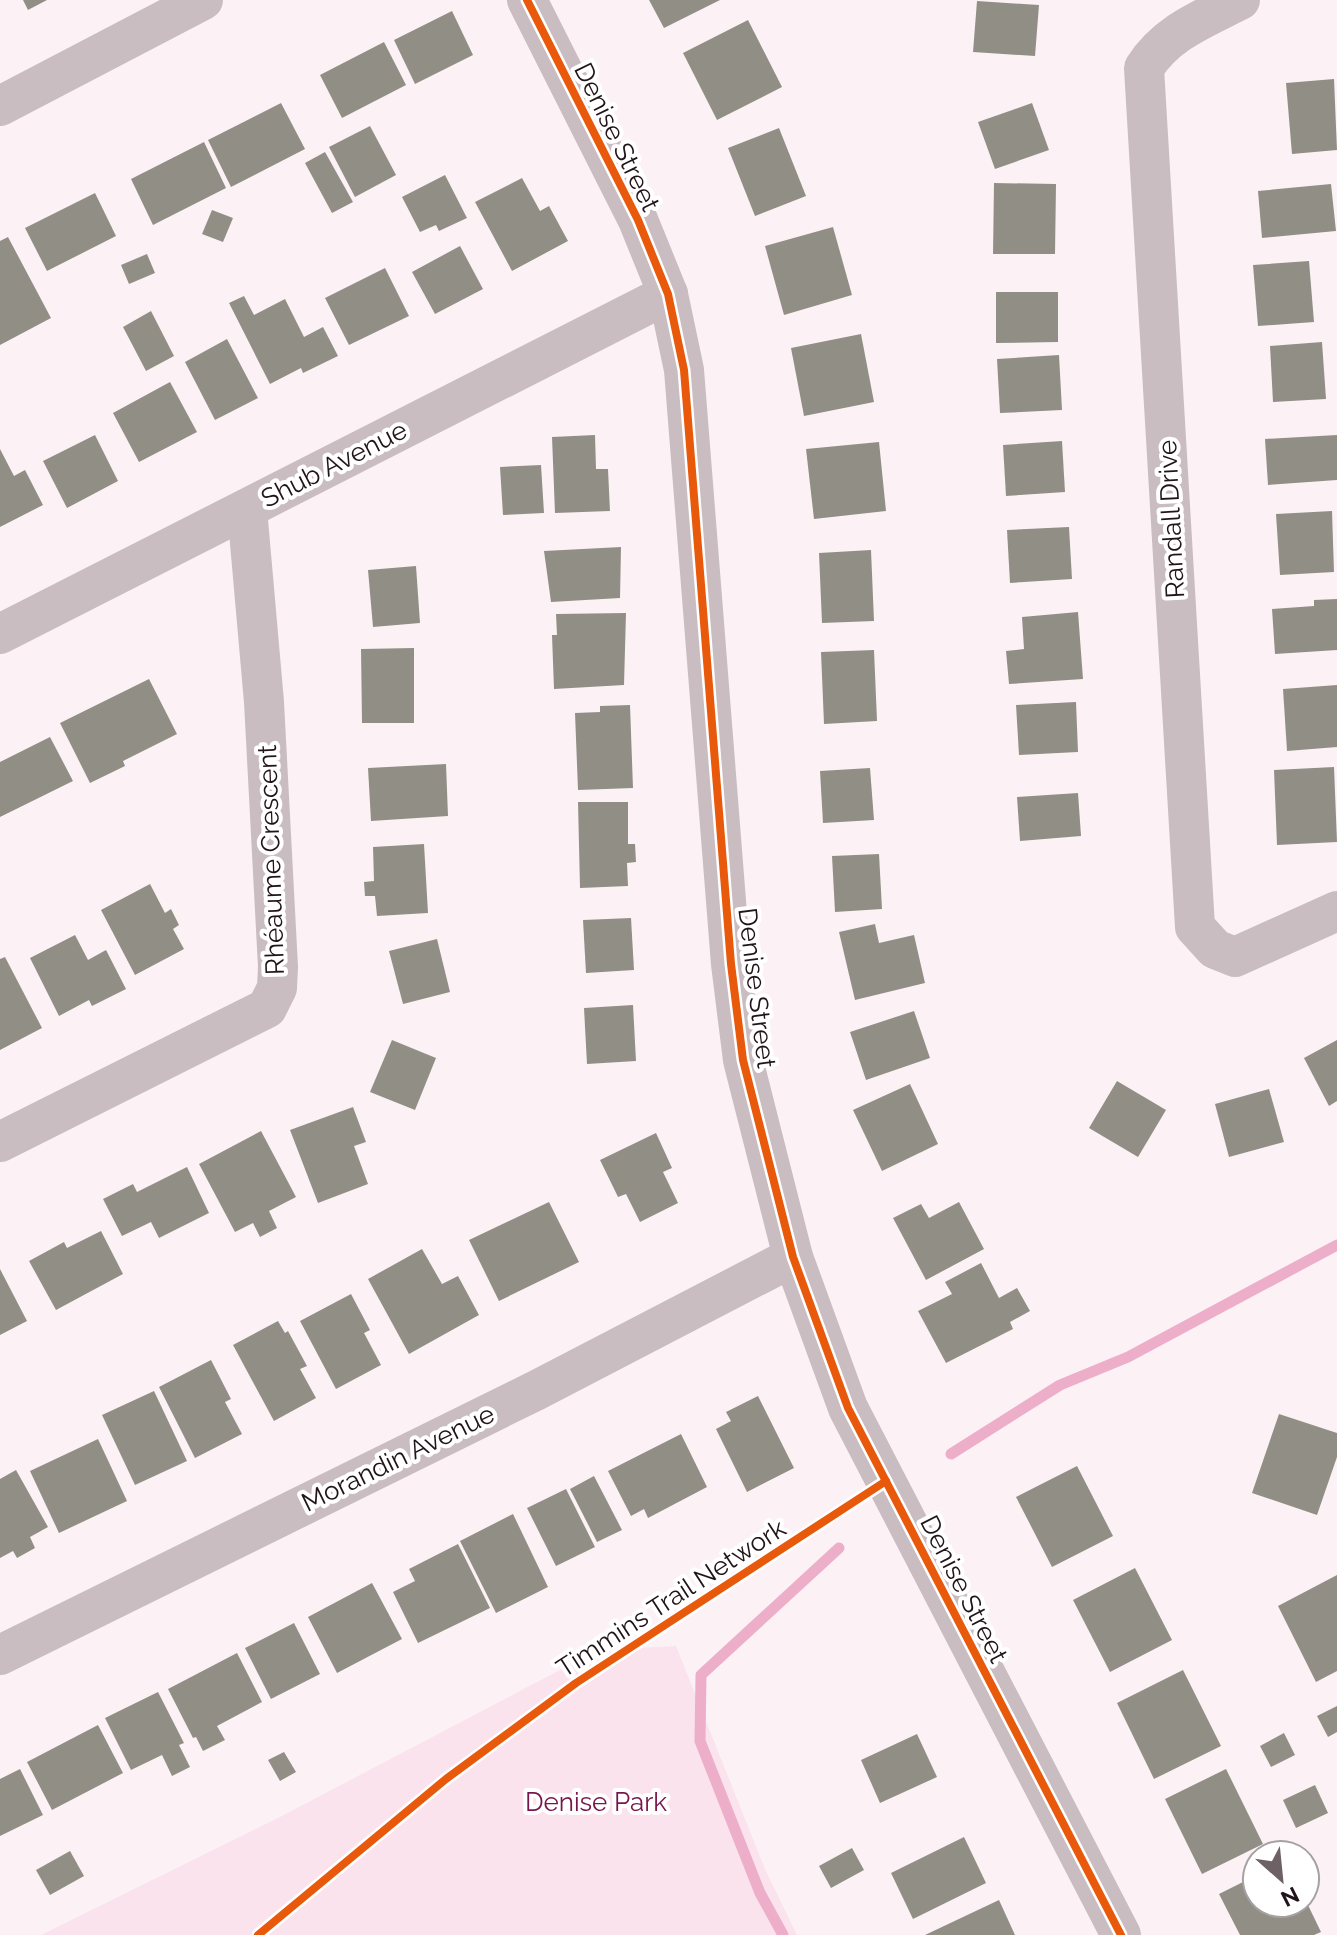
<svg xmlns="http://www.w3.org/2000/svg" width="1337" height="1935" viewBox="0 0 1337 1935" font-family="Raleway,sans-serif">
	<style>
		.park { fill: #fae3ec }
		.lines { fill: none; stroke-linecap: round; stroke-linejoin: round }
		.stream { stroke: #edaec9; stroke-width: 11 }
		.building { fill: #918f85 }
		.street { stroke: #cabdc2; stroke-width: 40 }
		.cycleway-casing { stroke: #fff; stroke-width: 13 }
		.cycleway { stroke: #e8590c; stroke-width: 8 }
		.labels { text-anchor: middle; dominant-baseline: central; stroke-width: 8; stroke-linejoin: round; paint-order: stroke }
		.street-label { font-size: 26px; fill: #201319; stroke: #fff }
		.park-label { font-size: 26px; fill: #78154b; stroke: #fff }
	</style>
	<rect width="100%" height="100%" fill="#fcf2f6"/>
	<!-- park -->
	<polygon class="park" points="676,1646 765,1869 797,1935 41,1935 278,1818 598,1650"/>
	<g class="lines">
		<!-- stream -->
		<g class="stream">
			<polyline points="951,1454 1060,1385 1128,1357 1337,1245"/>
			<polyline points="783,1935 760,1893 700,1741 701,1675 839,1548"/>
		</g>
	</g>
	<!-- building -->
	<g class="building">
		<polygon points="23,0 47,0 28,10"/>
		<polygon points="649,0 720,0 664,28"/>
		<polygon points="977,1 1039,5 1035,56 973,52"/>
		<polygon points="452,11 473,55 415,84 394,40"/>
		<polygon points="748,20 782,87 717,120 683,53"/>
		<polygon points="384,42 406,85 342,118 320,75"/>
		<polygon points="1334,79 1337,150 1292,154 1286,83"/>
		<polygon points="281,103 305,149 231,187 208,140"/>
		<polygon points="1032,103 1049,150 995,169 978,122"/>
		<polygon points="370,126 396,175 355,197 329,147"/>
		<polygon points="779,128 806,196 755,216 728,148"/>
		<polygon points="204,142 226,188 153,225 131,179"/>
		<polygon points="325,152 353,202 332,213 305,163"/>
		<polygon points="445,175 467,218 439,231 436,225 420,232 402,197"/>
		<polygon points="522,178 540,211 549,206 568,241 512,271 475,202"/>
		<polygon points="994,183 1056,184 1055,254 993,254"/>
		<polygon points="1331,184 1336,231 1262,238 1258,191"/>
		<polygon points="95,193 116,236 47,271 25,228"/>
		<polygon points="212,210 233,218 223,242 202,234"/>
		<polygon points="833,227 852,295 784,315 765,246"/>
		<polygon points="8,237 51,318 0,345 0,241"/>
		<polygon points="460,246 483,289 435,314 412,272"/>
		<polygon points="147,254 155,273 129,284 121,265"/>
		<polygon points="1309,261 1314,322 1258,326 1253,265"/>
		<polygon points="385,268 409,316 349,345 325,298"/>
		<polygon points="996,292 1058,292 1058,342 996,343"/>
		<polygon points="244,296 254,315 285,299 304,337 323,327 338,356 303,373 301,368 270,384 229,303"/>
		<polygon points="151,311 174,356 146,371 123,327"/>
		<polygon points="861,334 874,402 804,416 791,348"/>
		<polygon points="227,339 258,398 215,420 185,362"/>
		<polygon points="1322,342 1326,399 1273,402 1270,346"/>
		<polygon points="1059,355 1062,410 1000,413 997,359"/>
		<polygon points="170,382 197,432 139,462 113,413"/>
		<polygon points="95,435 118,481 67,508 43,461"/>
		<polygon points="595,435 596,469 608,469 610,511 555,513 552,437"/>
		<polygon points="1337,435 1337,480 1268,485 1265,439"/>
		<polygon points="1062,441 1065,492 1006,496 1003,445"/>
		<polygon points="879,442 886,511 814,519 806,449"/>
		<polygon points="0,449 14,476 25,470 43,505 0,527"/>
		<polygon points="541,465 544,513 503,515 500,467"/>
		<polygon points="1332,511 1334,572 1280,575 1276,514"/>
		<polygon points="1069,527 1072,579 1010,583 1007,530"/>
		<polygon points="621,547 620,598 551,602 544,551"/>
		<polygon points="871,550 874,621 822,623 819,553"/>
		<polygon points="416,566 420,623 373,627 368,570"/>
		<polygon points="1337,599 1337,650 1275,654 1272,609 1314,606 1314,600"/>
		<polygon points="1078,612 1083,679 1009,684 1006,651 1024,649 1022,617"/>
		<polygon points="626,613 624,685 554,689 552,635 557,635 556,614"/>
		<polygon points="414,648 414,723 362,723 361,649"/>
		<polygon points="874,650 877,721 824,724 821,652"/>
		<polygon points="149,679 177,734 123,761 125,766 90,783 60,723"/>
		<polygon points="1337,685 1337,747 1287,751 1283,689"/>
		<polygon points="1076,702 1078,752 1019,755 1016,705"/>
		<polygon points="630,705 633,788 578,790 575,713 600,712 600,706"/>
		<polygon points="50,737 73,781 0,817 0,762"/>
		<polygon points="446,764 448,816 371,821 368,768"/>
		<polygon points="1334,767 1337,842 1277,845 1274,770"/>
		<polygon points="870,768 874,820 823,823 820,771"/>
		<polygon points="1078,793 1081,836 1020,841 1017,797"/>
		<polygon points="578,802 628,802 628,844 635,844 636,862 627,863 628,886 580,888"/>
		<polygon points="424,844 428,913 377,916 375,896 365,896 364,882 374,881 373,847"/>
		<polygon points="879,854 882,909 835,912 832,856"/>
		<polygon points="150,884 165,913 171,909 179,925 173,929 184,949 135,975 101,910"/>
		<polygon points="631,918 634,970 586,973 583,920"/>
		<polygon points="875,924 879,943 914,935 925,983 855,1000 839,932"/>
		<polygon points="75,935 88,960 106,950 126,989 92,1006 89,1000 59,1016 30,958"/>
		<polygon points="437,939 450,992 403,1004 389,951"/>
		<polygon points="5,957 42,1028 0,1050 0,959"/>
		<polygon points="633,1005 636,1061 587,1064 584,1008"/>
		<polygon points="914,1011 930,1058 866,1080 850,1032"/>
		<polygon points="392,1040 436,1058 415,1110 370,1092"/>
		<polygon points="1337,1040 1337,1101 1329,1106 1304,1058"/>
		<polygon points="1117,1081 1166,1110 1138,1157 1089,1128"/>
		<polygon points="910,1084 938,1144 882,1171 853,1110"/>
		<polygon points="1269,1089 1284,1142 1229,1157 1215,1104"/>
		<polygon points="353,1107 366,1142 354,1146 368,1184 318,1203 290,1130"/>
		<polygon points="261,1131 296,1197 269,1211 277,1228 260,1237 253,1223 235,1232 199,1164"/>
		<polygon points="656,1133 672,1168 663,1172 678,1203 640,1222 626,1194 618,1197 600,1160"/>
		<polygon points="187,1167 209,1213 159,1238 151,1222 122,1236 103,1199 133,1184 137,1192"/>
		<polygon points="549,1202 579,1262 499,1301 469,1240"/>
		<polygon points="959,1202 984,1249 926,1280 893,1218 921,1204 929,1218"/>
		<polygon points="101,1231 123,1274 56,1310 29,1261 64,1242 67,1248"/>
		<polygon points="422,1249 442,1284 458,1276 479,1315 409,1354 368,1279"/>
		<polygon points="981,1263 999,1298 1017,1288 1030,1311 1010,1322 1013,1329 946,1363 918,1311 952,1294 945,1282"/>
		<polygon points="0,1269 27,1321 0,1335"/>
		<polygon points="351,1294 370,1330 364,1333 381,1365 336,1389 300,1321"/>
		<polygon points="278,1321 285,1333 288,1331 307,1366 300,1369 316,1398 274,1421 233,1345"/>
		<polygon points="211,1360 231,1399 225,1402 242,1434 195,1458 159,1387"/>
		<polygon points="154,1391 187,1461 135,1485 102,1415"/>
		<polygon points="758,1396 794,1468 747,1492 716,1429 731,1421 726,1412"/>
		<polygon points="1279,1414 1337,1433 1337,1457 1317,1515 1252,1493"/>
		<polygon points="681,1434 707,1487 648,1518 644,1509 631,1516 608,1471"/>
		<polygon points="98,1439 127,1501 59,1533 30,1471"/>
		<polygon points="1077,1466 1113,1536 1052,1567 1016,1497"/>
		<polygon points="16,1470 48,1527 30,1537 35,1548 17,1558 13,1551 0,1558 0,1479"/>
		<polygon points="594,1476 622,1530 597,1542 570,1489"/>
		<polygon points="566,1489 595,1547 556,1566 527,1508"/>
		<polygon points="513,1514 548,1587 496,1613 460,1541"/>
		<polygon points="458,1544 490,1608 418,1643 393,1592 415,1581 409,1569"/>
		<polygon points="1135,1568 1172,1640 1110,1672 1073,1600"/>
		<polygon points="1337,1575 1337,1671 1316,1682 1278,1606"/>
		<polygon points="372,1583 402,1639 337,1673 308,1617"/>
		<polygon points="294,1623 320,1674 271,1699 245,1648"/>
		<polygon points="237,1653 262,1702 217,1726 225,1740 203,1751 196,1737 193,1738 168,1689"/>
		<polygon points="1183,1670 1221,1746 1154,1779 1117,1703"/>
		<polygon points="158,1692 184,1743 179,1745 190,1767 172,1776 162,1755 131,1770 105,1718"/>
		<polygon points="1337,1706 1337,1732 1328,1737 1317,1716"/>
		<polygon points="98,1725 123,1773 52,1810 27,1762"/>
		<polygon points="1284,1733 1295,1755 1271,1767 1260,1746"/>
		<polygon points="917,1734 937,1777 880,1803 861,1760"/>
		<polygon points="284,1752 296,1772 280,1781 268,1760"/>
		<polygon points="20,1769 43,1815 0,1836 0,1779"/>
		<polygon points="1226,1769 1263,1844 1202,1874 1165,1799"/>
		<polygon points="1315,1785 1328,1813 1296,1828 1283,1800"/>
		<polygon points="964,1837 986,1883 913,1919 891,1873"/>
		<polygon points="852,1848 864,1870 831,1888 819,1866"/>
		<polygon points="70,1851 84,1876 50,1895 36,1870"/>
		<polygon points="1257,1875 1257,1903 1307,1903 1321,1932 1314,1935 1240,1935 1219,1894"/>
		<polygon points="999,1900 1015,1935 925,1935"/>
	</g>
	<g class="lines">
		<!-- street -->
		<g class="street">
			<polyline points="527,0 638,220 668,294 684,370 731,964 743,1060 793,1257 848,1408 1121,1935"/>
			<path d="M1240,0C1203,19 1167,32 1144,68L1195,927L1215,949L1235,957L1337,911"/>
			<polyline points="0,106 203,0"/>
			<polyline points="0,634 668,294"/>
			<polyline points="0,1142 267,1008 277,988 278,967 264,702 247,509"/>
			<polyline points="0,1655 537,1390 793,1257"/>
		</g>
		<!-- cycleway casing -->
		<g class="cycleway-casing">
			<g id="cycleway">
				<polyline points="527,0 638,220 668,294 684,370 731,964 743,1060 793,1257 848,1408 1121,1935"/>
				<polyline points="258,1935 446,1779 576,1683 886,1481"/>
			</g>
		</g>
		<!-- cycleway -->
		<use href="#cycleway" class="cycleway"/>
	</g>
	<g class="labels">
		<!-- street labels -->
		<g class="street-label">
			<text transform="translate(617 137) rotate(64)">Denise Street</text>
			<text transform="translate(334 464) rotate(-27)">Shub Avenue</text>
			<text transform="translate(1171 519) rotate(-93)">Randall Drive</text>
			<text transform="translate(271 860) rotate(-92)">Rhéaume Crescent</text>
			<text transform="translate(757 988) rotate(83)">Denise Street</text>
			<text transform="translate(398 1458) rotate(-26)">Morandin Avenue</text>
			<text transform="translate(964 1589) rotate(63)">Denise Street</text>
			<text transform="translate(671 1598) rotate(-33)">Timmins Trail Network</text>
		</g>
		<!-- park labels -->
		<g class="park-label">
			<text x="596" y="1802">Denise Park</text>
		</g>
	</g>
	<!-- north arrow -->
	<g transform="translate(1281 1879) rotate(153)"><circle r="38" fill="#ffffff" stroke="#a6a1a3" stroke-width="2"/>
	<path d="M0-6L14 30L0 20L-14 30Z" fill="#6d6166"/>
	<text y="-12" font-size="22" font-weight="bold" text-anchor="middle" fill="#201319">N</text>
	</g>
</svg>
